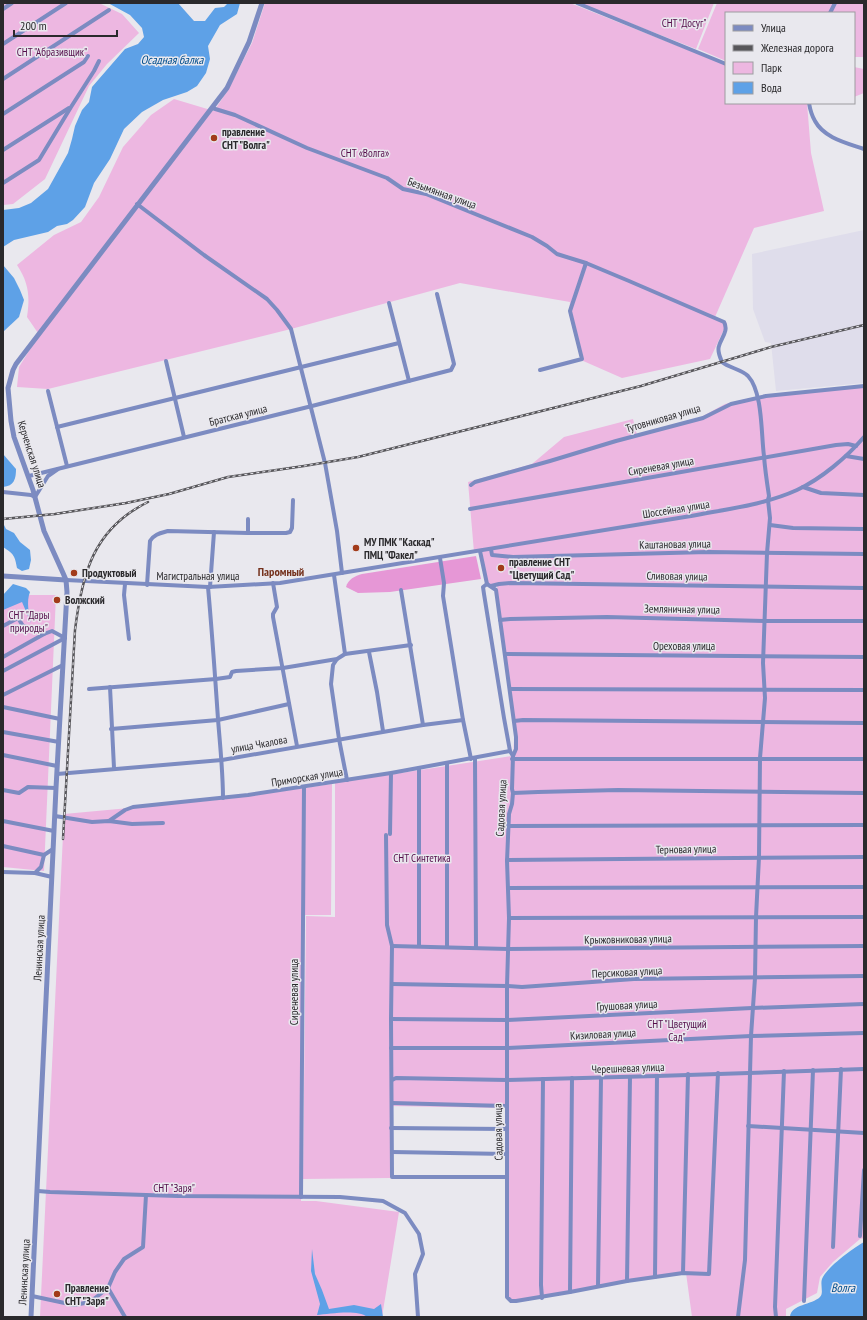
<svg xmlns="http://www.w3.org/2000/svg" width="867" height="1320" viewBox="0 0 867 1320" font-family="'PT Sans Narrow',sans-serif">
	<style>
		.built { fill: #dfddeb }
		.green { fill: #edb7e1 }
		.forest { fill: #e697d6 }
		.water { fill: #5ea1e7 }
		.lines { fill: none; stroke-linecap: round; stroke-linejoin: round }
		.minor { stroke: #7c8bc1; stroke-width: 4 }
		.tertiary { stroke: #7c8bc1; stroke-width: 5 }
		.rail-casing { stroke: #57565a; stroke-width: 2.5 }
		.rail { stroke: #e9e8ee; stroke-width: 1; stroke-dasharray: 3; stroke-linecap: butt }
		.poi-dot { fill: #a23b1a; stroke: #e9e8ee; stroke-width: 1.5 }
		.labels { text-anchor: middle; dominant-baseline: central; stroke-width: 3; stroke-linejoin: round; paint-order: stroke }
		.park-label { font-size: 11px; fill: #540d4a; stroke: #e9e8ee }
		.poi-label { font-size: 11px; font-weight: bold; fill: #2a292c; stroke: #e9e8ee; text-anchor: start }
		.street-label { font-size: 11px; fill: #2a292c; stroke: #e9e8ee }
		.water-label { font-size: 12px; font-style: italic; fill: #004e8d; stroke: #e9e8ee }
		.neighbourhood-label { font-size: 12px; font-weight: bold; fill: #74311c; stroke: #e9e8ee }
	</style>
	<rect width="100%" height="100%" fill="#e9e8ee"/>
	<!-- built -->
	<polygon class="built" points="864,230 864,383 776,391 771,343 765,342 753,309 752,254"/>
	<!-- green -->
	<g class="green">
		<polygon points="3,3 99,3 122,14 139,33 107,64 89,86 45,179 13,204 3,205"/>
		<path d="M265,3H570L726,65V103H807L811,153L824,211L754,228L715,317L727,323L710,359L622,378L581,360L569,314L570,302L460,283L291,329L48,389L17,387L19,367L32,346L40,336L27,317C30,297 29,283 17,265L54,235L81,222L99,197L123,147L151,115L174,99L214,111L228,90L252,43Z"/>
		<polygon points="579,3 714,3 696,49"/>
		<polygon points="717,3 864,3 864,57 854,57 854,13 726,13 726,61 698,49"/>
		<polygon points="854,67 864,69 864,93 854,97"/>
		<polygon points="864,386 864,1238 860,1239 833,1262 820,1277 817,1293 786,1309 786,1317 692,1317 686,1273 513,1301 507,1296 506,1108 390,1106 390,1178 303,1179 306,916 335,917 335,783 512,756 513,759 515,723 497,586 488,586 482,551 474,552 468,482 532,464 564,437 633,419 637,435 701,417 725,404 759,396"/>
		<polygon points="3,595 56,595 44,871 3,867"/>
		<polygon points="332,784 331,915 302,915 301,1201 316,1201 399,1212 382,1317 40,1317 64,814 227,799"/>
	</g>
	<!-- forest -->
	<path class="forest" d="M476,556L481,579L390,592L358,593L346,587C348,579 355,576 362,574Z"/>
	<!-- water -->
	<g class="water">
		<polygon points="108,3 178,3 194,21 205,21 215,8 224,7 228,3 240,3 237,14 220,25 208,46 210,59 206,73 197,86 187,92 163,100 142,112 124,129 110,159 94,183 85,207 73,220 67,224 57,226 48,232 14,240 3,247 3,210 19,208 31,203 48,189 68,153 72,139 75,126 82,110 89,102 92,87 125,49 138,44 144,37 142,28 130,15"/>
		<polygon points="3,265 14,278 20,290 24,300 19,317 3,332"/>
		<path d="M3,454L16,469C16,479 14,486 3,487Z"/>
		<path d="M3,525H4L6,529L14,533L20,542L30,550L31,560L29,569L22,571L17,568C15,556 14,554 3,547Z"/>
		<path d="M13,584L26,588L30,592C26,602 29,614 31,623L22,602L3,610V595Z"/>
		<path d="M864,1242V1317H790C791,1304 812,1305 820,1297C824,1293 820,1285 822,1279C826,1268 853,1248 864,1242Z"/>
		<path d="M312,1249L315,1274L322,1290L329,1309L354,1305L374,1309L381,1304L383,1317H367C358,1309 329,1314 317,1315L320,1304L311,1271Z"/>
	</g>
	<g class="lines">
		<!-- minor -->
		<g class="minor">
			<polyline points="577,3 726,64"/>
			<polyline points="3,9 12,3"/>
			<polyline points="830,13 835,3"/>
			<polyline points="3,44 66,3"/>
			<polyline points="3,79 109,10"/>
			<path d="M809,103C810,109 812,116 815,121C824,138 847,143 864,149"/>
			<path d="M212,108L235,115L307,148L387,178L403,189L426,194L532,237L547,246L557,254L586,263L629,281L724,322C729,331 721,338 719,346C717,351 720,357 722,362C729,368 741,369 748,376C763,392 761,435 764,456C765,470 767,483 769,496L768,500L770,518L767,553L763,663L765,698L760,758L759,857L756,917L755,978L751,1036L745,1260L738,1317"/>
			<polyline points="3,114 84,62 88,56"/>
			<polyline points="3,150 69,108"/>
			<polyline points="3,183 39,160 71,107 94,71 99,61"/>
			<polyline points="137,204 204,255 267,299 277,310 291,329 325,463 337,531 342,573"/>
			<polyline points="389,303 409,381"/>
			<polyline points="166,361 184,437"/>
			<polyline points="540,370 582,359 570,311 586,263"/>
			<polyline points="48,391 67,466"/>
			<polyline points="57,427 399,343"/>
			<polyline points="846,456 864,459"/>
			<polyline points="29,476 312,406 451,370 454,364 437,294"/>
			<polyline points="471,485 475,482 550,461 616,441 703,418 731,404 766,396 864,386"/>
			<polyline points="803,487 821,493 864,495"/>
			<polyline points="3,492 31,495 35,497 48,476 58,469"/>
			<polyline points="470,509 836,445 848,444 856,446"/>
			<polyline points="770,525 793,528 864,529"/>
			<polyline points="248,533 286,533 290,532 292,528 293,500"/>
			<polyline points="491,549 492,555 513,557 708,552 864,554"/>
			<polyline points="480,551 487,584 496,590 516,737 516,749 513,756"/>
			<polyline points="440,558 444,583 443,596 463,720 471,759"/>
			<polyline points="334,575 345,654"/>
			<path d="M66,580L208,587L280,583L691,516C727,509 764,505 797,490C821,479 847,457 864,437"/>
			<polyline points="273,583 277,607 273,614 273,617 297,746"/>
			<polyline points="125,584 124,595 129,639"/>
			<polyline points="487,584 483,587 484,594 504,718 510,751 513,756 512,789 513,793 512,804 509,814 507,861 509,918 507,986 507,1297 511,1301 516,1301 570,1292 627,1281 683,1273 709,1274 718,1073"/>
			<path d="M147,585L150,541C154,534 161,533 168,531L248,533V519"/>
			<polyline points="491,586 499,584 511,583 864,588"/>
			<path d="M208,587C212,631 215,675 218,719C220,745 223,772 223,798"/>
			<polyline points="210,587 214,532"/>
			<polyline points="401,590 423,725"/>
			<polyline points="500,620 510,619 607,617 765,621 864,621"/>
			<polyline points="3,626 18,618 23,626 39,630 44,634"/>
			<polyline points="369,652 377,692 383,731"/>
			<polyline points="505,654 864,657"/>
			<polyline points="3,657 44,634 52,631 65,638"/>
			<polyline points="337,659 333,665 331,684 339,739 347,780"/>
			<polyline points="3,671 65,638"/>
			<polyline points="110,687 114,768"/>
			<polyline points="89,689 216,679 230,677 232,672 236,671 283,668 337,659 345,654 411,645"/>
			<polyline points="510,689 864,690"/>
			<polyline points="3,695 63,665"/>
			<polyline points="3,707 60,719"/>
			<polyline points="514,721 523,720 864,723"/>
			<polyline points="111,729 218,720 289,704"/>
			<polyline points="3,732 59,742"/>
			<polyline points="3,755 57,766"/>
			<polyline points="475,758 476,948"/>
			<polyline points="512,759 864,759"/>
			<polyline points="447,763 447,947"/>
			<polyline points="419,768 419,946"/>
			<polyline points="57,774 222,760 423,725 463,720"/>
			<polyline points="3,790 19,793 28,787 56,788"/>
			<polyline points="513,793 538,792 618,790 864,793"/>
			<polyline points="55,816 92,822 109,821 132,824 163,823"/>
			<polyline points="3,821 54,831"/>
			<polyline points="109,821 125,810 133,807 248,795 391,773 510,751"/>
			<polyline points="508,826 864,825"/>
			<polyline points="390,834 391,773"/>
			<polyline points="386,835 387,925 392,946 391,1019 392,1177 507,1177"/>
			<polyline points="3,846 44,855 53,849"/>
			<polyline points="44,855 41,867 35,873 52,877"/>
			<polyline points="507,860 864,857"/>
			<polyline points="3,872 35,873"/>
			<polyline points="508,888 864,887"/>
			<polyline points="509,918 864,917"/>
			<polyline points="392,946 508,949 864,946"/>
			<polyline points="392,984 507,986 522,987 634,979 864,976"/>
			<polyline points="391,1019 507,1020 752,1008 864,1004"/>
			<polyline points="391,1048 507,1048 751,1036 864,1033"/>
			<polyline points="392,1080 396,1078 507,1080 657,1076 864,1069"/>
			<polyline points="392,1103 506,1106"/>
			<polyline points="748,1126 864,1133"/>
			<polyline points="391,1128 506,1129"/>
			<polyline points="392,1152 507,1154"/>
			<polyline points="38,1191 50,1192 178,1196 340,1197 383,1201 405,1213 419,1234 423,1254 415,1274 418,1317"/>
			<polyline points="301,1197 304,787"/>
			<polyline points="860,1236 864,1170"/>
			<polyline points="833,1247 841,1069"/>
			<polyline points="683,1273 688,1074"/>
			<polyline points="655,1277 657,1076"/>
			<polyline points="627,1281 630,1077"/>
			<polyline points="598,1286 601,1078"/>
			<polyline points="108,1288 125,1317"/>
			<polyline points="570,1292 572,1078"/>
			<polyline points="32,1296 74,1305 90,1302 108,1288 115,1272 124,1259 143,1247 146,1195"/>
			<polyline points="542,1298 541,1285 543,1079"/>
			<polyline points="804,1301 813,1070"/>
			<polyline points="776,1317 775,1307 784,1071"/>
		</g>
		<!-- tertiary -->
		<g class="tertiary">
			<polyline points="3,576 66,580"/>
			<polyline points="31,1317 56,788 67,592 66,580 63,573 44,531 33,490 14,437 11,421 8,388 13,370 16,364 227,88 249,42 262,3"/>
		</g>
		<!-- rail casing -->
		<g class="rail-casing">
			<g id="rail">
				<polyline points="3,519 55,514 126,503 169,494 228,477 304,466 358,457 641,386 771,347 864,325"/>
				<path d="M63,839L75,630C82,574 93,529 148,502"/>
			</g>
		</g>
		<!-- rail -->
		<use href="#rail" class="rail"/>
	</g>
	<!-- markers -->
	<g class="poi-dot">
		<circle cx="214" cy="138" r="4"/>
		<circle cx="356" cy="548" r="4"/>
		<circle cx="501" cy="568" r="4"/>
		<circle cx="74" cy="573" r="4"/>
		<circle cx="57" cy="600" r="4"/>
		<circle cx="57" cy="1294" r="4"/>
	</g>
	<g class="labels">
		<!-- park labels -->
		<g class="park-label">
			<text x="684" y="23">СНТ "Досуг"</text>
			<text x="52" y="52">СНТ "Абразивщик"</text>
			<text x="365" y="153">СНТ «Волга»</text>
			<text x="29" y="615">СНТ "Дары<tspan x="29" dy="13">природы"</tspan></text>
			<text x="422" y="858">СНТ Синтетика</text>
			<text x="677" y="1024">СНТ "Цветущий<tspan x="677" dy="13">Сад"</tspan></text>
			<text x="174" y="1188">СНТ "Заря"</text>
		</g>
		<!-- poi labels -->
		<g class="poi-label">
			<text x="222" y="132">правление<tspan x="222" dy="13">СНТ "Волга"</tspan></text>
			<text x="364" y="542">МУ ПМК "Каскад"<tspan x="364" dy="13">ПМЦ "Факел"</tspan></text>
			<text x="509" y="562">правление СНТ<tspan x="509" dy="13">"Цветущий Сад"</tspan></text>
			<text x="82" y="573">Продуктовый</text>
			<text x="65" y="600">Волжский</text>
			<text x="65" y="1288">Правление<tspan x="65" dy="13">СНТ "Заря"</tspan></text>
		</g>
		<!-- street labels -->
		<g class="street-label">
			<text transform="translate(442 193) rotate(20)">Безымянная улица</text>
			<text transform="translate(238 415) rotate(-14)">Братская улица</text>
			<text transform="translate(663 418) rotate(-16)">Тутовниковая улица</text>
			<text transform="translate(32 454) rotate(72)">Керченская улица</text>
			<text transform="translate(661 466) rotate(-10)">Сиреневая улица</text>
			<text transform="translate(676 509) rotate(-9)">Шоссейная улица</text>
			<text transform="translate(675 544) rotate(-1)">Каштановая улица</text>
			<text x="198" y="576">Магистральная улица</text>
			<text transform="translate(677 576) rotate(1)">Сливовая улица</text>
			<text transform="translate(682 609) rotate(1)">Земляничная улица</text>
			<text x="684" y="646">Ореховая улица</text>
			<text transform="translate(259 744) rotate(-10)">улица Чкалова</text>
			<text transform="translate(307 777) rotate(-9)">Приморская улица</text>
			<text transform="translate(501 808) rotate(-87)">Садовая улица</text>
			<text transform="translate(686 849) rotate(-1)">Терновая улица</text>
			<text transform="translate(628 939) rotate(-1)">Крыжовниковая улица</text>
			<text transform="translate(39 948) rotate(-87)">Ленинская улица</text>
			<text transform="translate(627 972) rotate(-3)">Персиковая улица</text>
			<text transform="translate(294 992) rotate(-90)">Сиреневая улица</text>
			<text transform="translate(627 1005) rotate(-3)">Грушовая улица</text>
			<text transform="translate(603 1034) rotate(-3)">Кизиловая улица</text>
			<text transform="translate(628 1068) rotate(-2)">Черешневая улица</text>
			<text transform="translate(498 1132) rotate(-91)">Садовая улица</text>
			<text transform="translate(24 1272) rotate(-87)">Ленинская улица</text>
		</g>
		<!-- water labels -->
		<g class="water-label">
			<text x="172" y="59">Осадная балка</text>
			<text x="843" y="1287">Волга</text>
		</g>
		<!-- neighbourhood labels -->
		<g class="neighbourhood-label">
			<text x="281" y="571">Паромный</text>
		</g>
	</g>
	<!-- border -->
	<rect width="867" height="1320" fill="none" stroke="#2a292c" stroke-width="8"/>
	<!-- legend -->
	<rect x="725" y="12" width="130" height="92" fill="#e9e8ee" stroke="#9d9ca0"/>
	<rect x="733" y="25" width="20" height="6" fill="#7c8bc1" stroke="#9d9ca0"/>
	<text x="761" y="32" font-size="12" fill="#2a292c">Улица</text>
	<rect x="733" y="45" width="20" height="6" fill="#57565a" stroke="#9d9ca0"/>
	<text x="761" y="52" font-size="12" fill="#2a292c">Железная дорога</text>
	<rect x="733" y="62" width="20" height="12" fill="#edb7e1" stroke="#9d9ca0"/>
	<text x="761" y="72" font-size="12" fill="#2a292c">Парк</text>
	<rect x="733" y="82" width="20" height="12" fill="#5ea1e7" stroke="#9d9ca0"/>
	<text x="761" y="92" font-size="12" fill="#2a292c">Вода</text>
	<!-- scale -->
	<path d="M14 30v6h103v-6" fill="none" stroke="#2a292c" stroke-width="2"/>
	<text x="20" y="30" font-size="12" fill="#2a292c" stroke="#e9e8ee" stroke-width="3" paint-order="stroke">200 m</text>
</svg>
